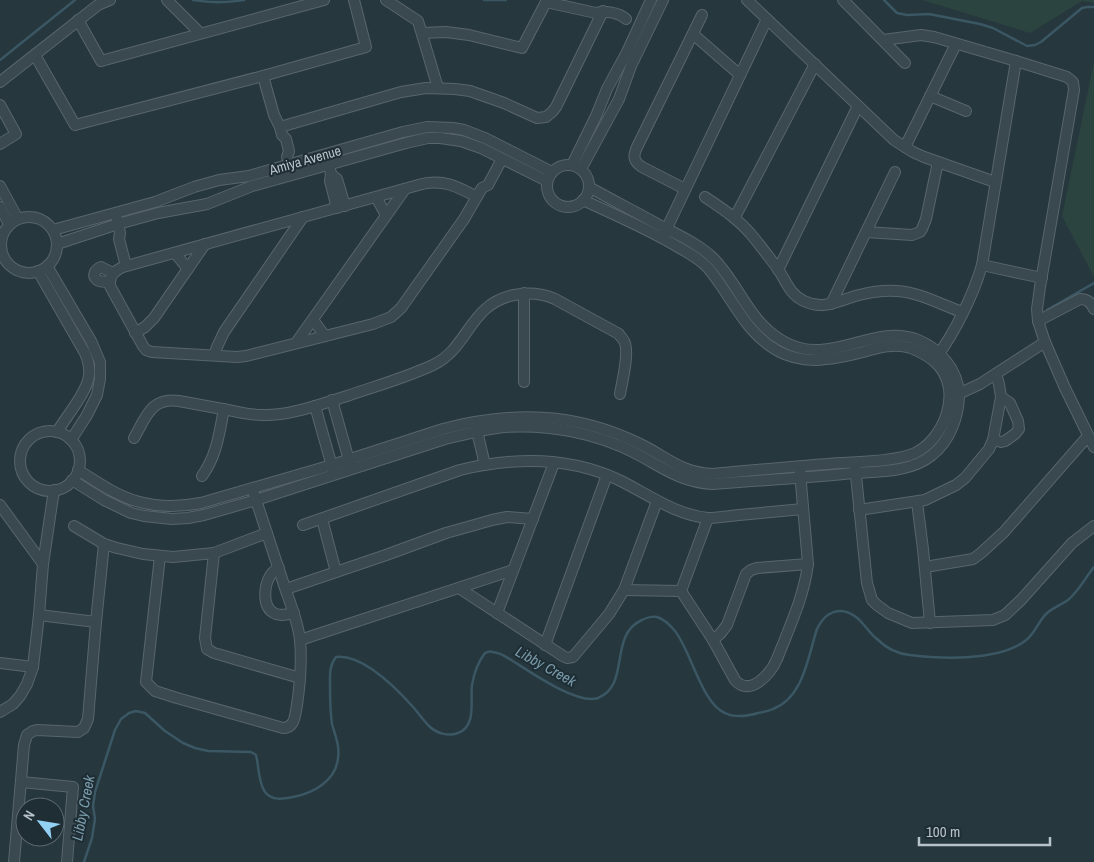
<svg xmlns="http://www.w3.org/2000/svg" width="1094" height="862" viewBox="0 0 1094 862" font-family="'Archivo Narrow',sans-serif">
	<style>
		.green { fill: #2c443f }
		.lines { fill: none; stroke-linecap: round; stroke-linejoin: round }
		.stream { stroke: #3b5764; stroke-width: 2.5 }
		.minor-casing { stroke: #58666c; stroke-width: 12 }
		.minor { stroke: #3a484f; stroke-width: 10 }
		.labels { text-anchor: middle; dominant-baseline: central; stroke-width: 4; stroke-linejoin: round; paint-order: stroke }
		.street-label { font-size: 14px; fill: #b7c3c9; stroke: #1f2d34 }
		.water-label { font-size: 15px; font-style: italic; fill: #799baa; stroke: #1f2d34 }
	</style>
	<rect width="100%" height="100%" fill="#26373e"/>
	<!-- green -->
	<g class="green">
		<polygon points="922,0 1094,0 1094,3 1082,1 1030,33"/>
		<polygon points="1094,62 1094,277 1062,216"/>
	</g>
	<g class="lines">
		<!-- stream -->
		<g class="stream">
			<path d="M193,0C211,3 226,3 244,0"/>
			<polyline points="484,0 506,0"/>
			<polyline points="884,0 897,13 907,15 929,14 980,24 993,28 1027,46 1035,45 1041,42 1082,8 1087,7 1094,7"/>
			<polyline points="0,60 75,0"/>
			<polyline points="1047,310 1094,283"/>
			<path d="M84,862L92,838L95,819L93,806L95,792L115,730L121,719L129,713L136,711L145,713L165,731L183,743L195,748L208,751L251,752L256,755C259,766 258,782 265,792C272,801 283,799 293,797C313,793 336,781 338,758C340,746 335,735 332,724C330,711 330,699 330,686C330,675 329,666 336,657C363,654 397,689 414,708C419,714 424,721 429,726C436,733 448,737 458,733C477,726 470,700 472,685C474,673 478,662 485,653C487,652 491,651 492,652C501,652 509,659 516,663C533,674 579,705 598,698C631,685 608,635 642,620C646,618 653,616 657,617C664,619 670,625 675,631C691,651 702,704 725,713C735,718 748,716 758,713C763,712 769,711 773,709C804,697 808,656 817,629C825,612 840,605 856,617C864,623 869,633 877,639C886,648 898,654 910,655C943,659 998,661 1025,641C1035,634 1038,622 1046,614C1052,608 1061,605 1068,600C1079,591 1085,578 1094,567"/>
		</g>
		<!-- minor casing -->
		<g class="minor-casing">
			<g id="minor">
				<polyline points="167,0 200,33"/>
				<polyline points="386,0 418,21 438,88"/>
				<polyline points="747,0 894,140 913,152 924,157 995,182"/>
				<polyline points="843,0 905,63"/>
				<polyline points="78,20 101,61 324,0"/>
				<path d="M422,33L446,32L469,35L522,48L546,2L596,13C606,11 618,12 626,19"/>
				<polyline points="693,34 740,75"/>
				<polyline points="883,40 921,35 934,37 1016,61 1067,77 1073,82 1074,90 1040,287 1037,309 1038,321 1045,342 1065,388 1094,447"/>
				<polyline points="35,55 75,125 263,76 366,47 354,0"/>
				<polyline points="263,76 274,115 280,127 282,135 286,139 289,151 287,157"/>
				<polyline points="0,82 98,5 110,0"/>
				<polyline points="930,96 966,111"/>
				<polyline points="0,105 16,134 0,144"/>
				<polyline points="280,127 401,92 426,88 455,89 470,91 504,103 537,118 546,117 552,112 556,107 603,11"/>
				<polyline points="905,147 956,44"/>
				<polyline points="328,160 331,174 330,181 337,208"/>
				<circle cx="568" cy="186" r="21"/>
				<polyline points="572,165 596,116 607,89 627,52 651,0"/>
				<polyline points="581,169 619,99 631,66 663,0"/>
				<polyline points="331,174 337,179 345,206"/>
				<polyline points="0,186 18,219"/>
				<path d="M685,189L642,167C633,161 633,156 637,147L702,15"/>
				<polyline points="376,197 386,215"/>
				<path d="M477,197C458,187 444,179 422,184L123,267C114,271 109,276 110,286L143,346L146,350L152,352L237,357L246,356L373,324L391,317L401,308L464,219L482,188L488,185L502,159"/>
				<path d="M705,197C721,208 737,218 750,233C759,244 769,257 778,269C786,281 790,295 804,301C824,311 839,300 859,295C871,292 884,290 897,291C918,292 942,305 962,312"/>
				<polyline points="0,207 9,224"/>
				<circle cx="29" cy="245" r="28"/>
				<polyline points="735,217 815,64"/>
				<polyline points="117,219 120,233 119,239 126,266"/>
				<polyline points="53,230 155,202 194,187 219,180 249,176 403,132 427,127 453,128 464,130 485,138 552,172"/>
				<polyline points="866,232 912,235 920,232 922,229 926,219 938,162"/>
				<polyline points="664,234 767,19"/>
				<polyline points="57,244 118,224 158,213 207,204 252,186 406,143 428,138 440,138 461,141 481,148 547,181"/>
				<polyline points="175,253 188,269"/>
				<polyline points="982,265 1042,278"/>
				<polyline points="47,266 91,341 100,362 100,379 97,395 87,415 71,440"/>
				<polyline points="778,270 858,106"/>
				<path d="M38,271L85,353C88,360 90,368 89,376C87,392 66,417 57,432"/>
				<path d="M109,282C106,282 100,282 97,280C91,275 96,269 101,267L113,273"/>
				<polyline points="524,293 524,382"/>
				<polyline points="831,304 895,172"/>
				<polyline points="313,320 325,336"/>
				<path d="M1038,321L1080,299C1088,299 1091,303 1094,309"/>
				<polyline points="135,333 145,327 154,318 205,244"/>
				<polyline points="296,343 405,189"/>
				<polyline points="214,355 217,347 224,332 303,217"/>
				<path d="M936,358C955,332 973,296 982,265L1016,61"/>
				<polyline points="954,396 980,384 1045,342"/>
				<polyline points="332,400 350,464"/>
				<polyline points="315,406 333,470"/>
				<polyline points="476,427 485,465"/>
				<circle cx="50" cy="461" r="30"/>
				<path d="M134,438C146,417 151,397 179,401C195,404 212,407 228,410C239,412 250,415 262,415C289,416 321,404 347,396C376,386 405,378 433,365C469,348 469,304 514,295C529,292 541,293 555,299L619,334C619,335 624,340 624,341C630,351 622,382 620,394"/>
				<polyline points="993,440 1001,442 1005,441 1015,434 1019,429 1018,421 1010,403 1001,397"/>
				<polyline points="855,466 867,583 872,600 877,605 888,613 912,623 993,620 1005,615 1021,600 1072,543 1094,526"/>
				<path d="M78,470C96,481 115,495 136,501C156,507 180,507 201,503L332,465L443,429C513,411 575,412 640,444C667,457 681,473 713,474C756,470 798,466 841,463C860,462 899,461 915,453C944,439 962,393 939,366C932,358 921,352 911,348C895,343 879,347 863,352C835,359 805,366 778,351C751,336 739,312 722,287C717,280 712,272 706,266C698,258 687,252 678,247C648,229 615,215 583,200"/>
				<path d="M202,476C217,455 219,434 224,409"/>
				<path d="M72,480L104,500L131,513L144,516L172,519L188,518L204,515L256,500L445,439C465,434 485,429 505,427C549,424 596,433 635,453C662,467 680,482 712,484C756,481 800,478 844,474C873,471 909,474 932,455C950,441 959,416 959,394C958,370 940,349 918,340C872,322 830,370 781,340C749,321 739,285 714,259C699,244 678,235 659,225C636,212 612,200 589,187"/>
				<polyline points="917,502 923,549 930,623"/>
				<polyline points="0,505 43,564"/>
				<polyline points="859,510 925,500 956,485 965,478 989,449 993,440 1001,397 999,384 996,374"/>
				<polyline points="322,519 336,572"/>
				<path d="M303,525L460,470C514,457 570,456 621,481C649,495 676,515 708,518C718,518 729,516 739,515C760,513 782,511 803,509"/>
				<polyline points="74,526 104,544 117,548 143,554 173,557 214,553 267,533"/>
				<polyline points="214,553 205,638 207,649 214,653 300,678"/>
				<path d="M160,556L146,682L155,691L177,698L283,728C295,728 295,715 297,705C300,684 302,661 300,640C298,621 290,603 284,585C274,554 264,524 254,494"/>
				<polyline points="925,567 973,559 981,553 1004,532 1088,436"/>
				<path d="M279,568C275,570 272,572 270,576C264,586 262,607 274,613C280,617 287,614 294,613"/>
				<polyline points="459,588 563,656 567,658 573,657 609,614 624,590 657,501"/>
				<polyline points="286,589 386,555 446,533 471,526 492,520 507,517 533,519"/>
				<polyline points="624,590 681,591"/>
				<path d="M681,591L713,640L735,680C750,698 771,673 777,659C789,628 804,597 808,564L800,472"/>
				<polyline points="681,591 708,518"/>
				<polyline points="497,613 554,463"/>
				<polyline points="39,615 96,622"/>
				<polyline points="300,640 513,570"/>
				<polyline points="713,640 720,634 727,625 746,574 751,570 757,568 808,564"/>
				<polyline points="545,645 607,475"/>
				<polyline points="0,663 33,667"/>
				<polyline points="0,712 13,704 20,696 27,684 33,667 39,615 43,564 54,490"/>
				<polyline points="21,782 73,787 67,862"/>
				<polyline points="14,862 24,745 27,735 33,731 37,730 78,732 84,728 88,719 96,622 104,544"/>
			</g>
		</g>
		<!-- minor -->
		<use href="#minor" class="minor"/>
	</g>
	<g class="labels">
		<!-- street labels -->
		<g class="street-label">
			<text transform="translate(305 160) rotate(-16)">Amiya Avenue</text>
		</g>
		<!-- water labels -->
		<g class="water-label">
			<text transform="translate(546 666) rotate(29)">Libby Creek</text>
			<text transform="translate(83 808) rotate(-79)">Libby Creek</text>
		</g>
	</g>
	<!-- north arrow -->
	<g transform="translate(40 822) rotate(301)"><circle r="24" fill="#1f2d34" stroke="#5c6970"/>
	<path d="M0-4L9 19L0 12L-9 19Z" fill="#92d1f3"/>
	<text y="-8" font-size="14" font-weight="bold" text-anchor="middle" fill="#b7c3c9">N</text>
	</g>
	<!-- scale -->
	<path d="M919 837v8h131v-8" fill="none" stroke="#b7c3c9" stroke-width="2.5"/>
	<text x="926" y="837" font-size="15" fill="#b7c3c9" stroke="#1f2d34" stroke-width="4" paint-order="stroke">100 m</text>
</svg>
